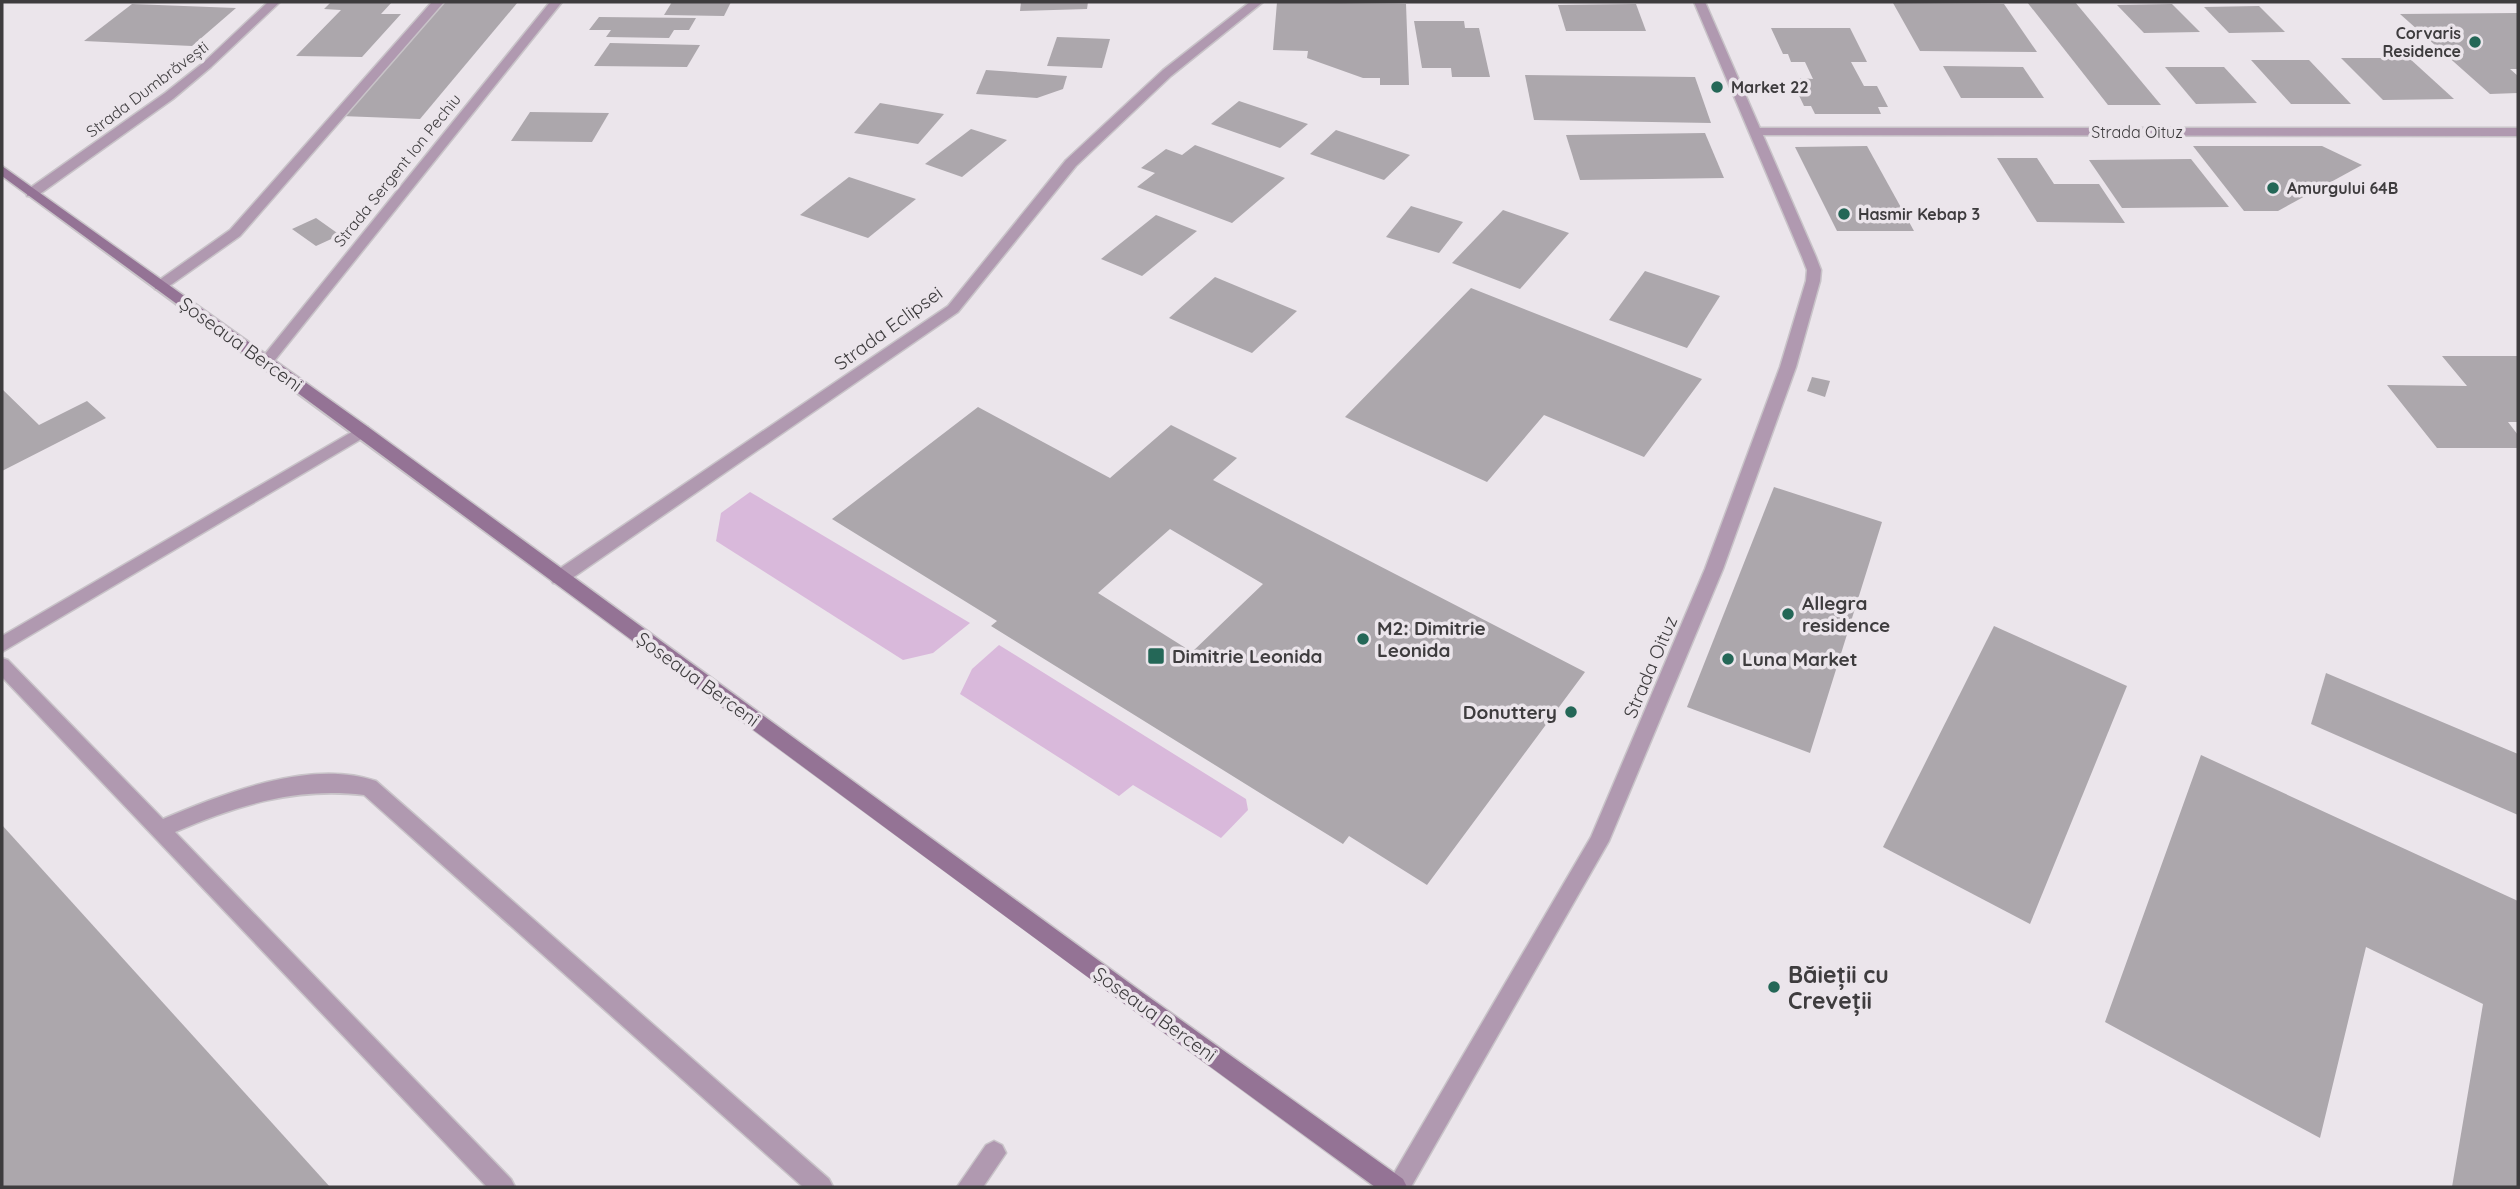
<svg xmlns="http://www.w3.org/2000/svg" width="2520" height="1189" viewBox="0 0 2520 1189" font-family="Quicksand,sans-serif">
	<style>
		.green { fill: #d9b9db }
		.building { fill: #aca7ac; fill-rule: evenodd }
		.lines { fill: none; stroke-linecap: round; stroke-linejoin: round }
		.service-casing { stroke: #c8c3c8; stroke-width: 3 }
		.minor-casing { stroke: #c8c3c8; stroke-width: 3 }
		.secondary-casing { stroke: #c8c3c8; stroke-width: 3 }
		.service { fill: #b099b0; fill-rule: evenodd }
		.minor { fill: #b099b0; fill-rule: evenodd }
		.secondary { fill: #947395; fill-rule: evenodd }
		.poi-dot { fill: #246757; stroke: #ebe5eb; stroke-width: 2.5 }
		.labels { text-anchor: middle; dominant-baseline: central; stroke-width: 7; stroke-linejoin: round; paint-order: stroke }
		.far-poi-label { font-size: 16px; font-weight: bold; fill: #3e3c3e; stroke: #ebe5eb; text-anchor: start }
		.far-street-label { font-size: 16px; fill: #3e3c3e; stroke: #ebe5eb }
		.street-label { font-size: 19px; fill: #3e3c3e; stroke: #ebe5eb }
		.poi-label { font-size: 19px; font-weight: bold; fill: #3e3c3e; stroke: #ebe5eb; text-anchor: start }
		.near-poi-label { font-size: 23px; font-weight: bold; fill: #3e3c3e; stroke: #ebe5eb; text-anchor: start }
	</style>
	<rect width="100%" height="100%" fill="#ebe5eb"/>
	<!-- green -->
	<g class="green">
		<polygon points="750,492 970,623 933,653 903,660 716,541 721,513"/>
		<polygon points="999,645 1246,799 1248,810 1221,838 1133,785 1119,796 960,694 972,669"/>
	</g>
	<!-- building -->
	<g class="building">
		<polygon points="331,2 392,2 381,14 401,14 362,57 296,56 341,10 324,9"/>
		<polygon points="445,2 518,2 420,119 341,116"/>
		<polygon points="672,2 731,2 724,16 664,15"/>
		<polygon points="1021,2 1088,2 1087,9 1020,11"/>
		<polygon points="1277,2 1406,4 1409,85 1380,85 1380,78 1363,78 1307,58 1308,51 1273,50"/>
		<polygon points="2027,2 2075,2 2161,105 2108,105"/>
		<polygon points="1893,3 2004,4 2037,52 1920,51"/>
		<polygon points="132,4 236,8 192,46 84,41"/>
		<polygon points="1636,4 1646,31 1566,31 1558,5"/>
		<polygon points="2172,4 2200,32 2144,33 2117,5"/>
		<polygon points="2259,6 2285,32 2229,33 2204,7"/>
		<polygon points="2518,13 2518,69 2510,69 2518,76 2518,93 2490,94 2400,14"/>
		<polygon points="599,17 696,18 689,30 674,30 669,38 606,37 611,30 589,30"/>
		<polygon points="1414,21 1464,21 1465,28 1479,28 1490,77 1452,77 1451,68 1422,68"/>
		<polygon points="1771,28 1850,28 1867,62 1851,62 1864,86 1877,86 1888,107 1878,107 1881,114 1815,114 1811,106 1804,106 1794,85 1803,85 1800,78 1813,79 1805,62 1791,62 1788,54 1783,54"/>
		<polygon points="1057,37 1110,39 1102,68 1047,66"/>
		<polygon points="610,43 700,45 687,67 594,66"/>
		<polygon points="2341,58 2409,58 2454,99 2383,100"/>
		<polygon points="2251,60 2309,60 2351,104 2291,104"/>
		<polygon points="1943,66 2023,67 2044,98 1961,98"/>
		<polygon points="2165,67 2224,67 2257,103 2196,104"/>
		<polygon points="986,70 1067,76 1063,89 1037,98 976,94"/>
		<polygon points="1525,75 1695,77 1711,123 1534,120"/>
		<polygon points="1239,101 1308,124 1280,148 1211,124"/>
		<polygon points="880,103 944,114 918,144 854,133"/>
		<polygon points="530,112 609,113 592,142 511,141"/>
		<polygon points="971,129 1007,140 962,177 925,164"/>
		<polygon points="1336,130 1410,155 1384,180 1310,154"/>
		<polygon points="1705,133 1724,178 1580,180 1566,135"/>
		<polygon points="1195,145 1285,178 1232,223 1137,187 1155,173 1141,168 1166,149 1182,155"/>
		<polygon points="1867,146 1914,231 1837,231 1795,147"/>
		<polygon points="2193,146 2322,146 2362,165 2278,211 2244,211"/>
		<polygon points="1997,158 2037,158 2054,184 2099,184 2125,223 2037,222"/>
		<polygon points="2191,159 2229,207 2122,208 2089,160"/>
		<polygon points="849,177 916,199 868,238 800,215"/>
		<polygon points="1411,206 1463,222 1439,253 1386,237"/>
		<polygon points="1503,210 1569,233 1520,289 1452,263"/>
		<polygon points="1156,215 1197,231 1142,276 1101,259"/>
		<polygon points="316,218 340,235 316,246 292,229"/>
		<polygon points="1645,271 1720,296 1687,348 1609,320"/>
		<polygon points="1215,277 1297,311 1252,353 1169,318"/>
		<polygon points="1471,288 1702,379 1644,457 1544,415 1487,482 1345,417"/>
		<polygon points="2442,356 2518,356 2518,422 2508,422 2518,435 2518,448 2437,448 2387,385 2467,386"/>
		<polygon points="1812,377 1830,381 1825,397 1807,391"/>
		<polygon points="2,389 39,425 87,401 106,418 2,471"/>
		<path d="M978,407L1110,478L1171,425L1237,458L1213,480L1585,672L1427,885L1349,836L1343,844L1281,806L991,626L997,621L832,519ZM1170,529L1263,584L1192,652L1098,593Z"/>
		<polygon points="1774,487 1882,522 1810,753 1687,707"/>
		<polygon points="1994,626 2127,686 2030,924 1883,847"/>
		<polygon points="2326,673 2518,754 2518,815 2311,724"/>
		<polygon points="2201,755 2518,901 2518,1187 2452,1187 2483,1004 2366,947 2320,1138 2105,1022"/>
		<polygon points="2,825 330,1187 2,1187"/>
	</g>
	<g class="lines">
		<!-- service casing -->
		<g class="service-casing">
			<g id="service">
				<polygon points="432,2 444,2 240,236 165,289 155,289 155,283 230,230"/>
				<polygon points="1755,128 2518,128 2518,136 1751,135 1751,129"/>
				<polygon points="362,426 368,427 370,431 368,435 2,652 2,636"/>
				<path d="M2,658L8,660L163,819C223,794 310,758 376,781L829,1179L833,1187H803L364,795C296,787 238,805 175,832L511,1179L515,1187H487L2,677Z"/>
				<polygon points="994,1141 1002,1145 1006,1153 983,1187 957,1187 986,1145"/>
			</g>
		</g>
		<!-- minor casing -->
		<g class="minor-casing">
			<g id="minor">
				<polygon points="268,2 280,2 211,67 173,99 37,196 27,196 27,190 165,93 203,63"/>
				<polygon points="550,2 562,2 271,365 261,365 259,362 261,359"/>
				<polygon points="1250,2 1263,2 1171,76 1076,166 958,312 565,583 553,583 550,578 553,573 948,306 1066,160 1163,70"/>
				<polygon points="1694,2 1705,2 1816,257 1821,270 1820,281 1796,367 1723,569 1609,841 1411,1187 1386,1187 1591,837 1705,569 1780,367 1806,281 1807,270 1802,257"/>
			</g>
		</g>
		<!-- secondary casing -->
		<g class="secondary-casing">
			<path id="secondary" d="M2,166L368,427L1139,990L1403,1179L1407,1187H1375C915,853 461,511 2,176Z"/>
		</g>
		<!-- service -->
		<use href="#service" class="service"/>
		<!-- minor -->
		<use href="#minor" class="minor"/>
		<!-- secondary -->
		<use href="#secondary" class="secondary"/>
	</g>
	<!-- markers -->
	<g class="poi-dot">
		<circle cx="2475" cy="42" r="7"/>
		<circle cx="1717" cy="87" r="7"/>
		<circle cx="2273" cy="188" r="7"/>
		<circle cx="1844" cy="214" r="7"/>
		<circle cx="1788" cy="614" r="7"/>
		<circle cx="1363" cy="639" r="7"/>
		<rect x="1147" y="647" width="18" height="18" rx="3.5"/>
		<circle cx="1728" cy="659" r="7"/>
		<circle cx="1571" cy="712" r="7"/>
		<circle cx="1774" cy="987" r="7"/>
	</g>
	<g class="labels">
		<!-- far-poi labels -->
		<g class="far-poi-label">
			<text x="2461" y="33" text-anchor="end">Corvaris<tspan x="2461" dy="18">Residence</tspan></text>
			<text x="1731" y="87">Market 22</text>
			<text x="2287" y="188">Amurgului 64B</text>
			<text x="1858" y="214">Hasmir Kebap 3</text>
		</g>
		<!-- far-street labels -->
		<g class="far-street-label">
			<text transform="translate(147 89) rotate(-37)">Strada Dumbrăvești</text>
			<text x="2137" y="132">Strada Oituz</text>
			<text transform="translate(397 170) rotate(-51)">Strada Sergent Ion Pechiu</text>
		</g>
		<!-- street labels -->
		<g class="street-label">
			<text transform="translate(888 328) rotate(-36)">Strada Eclipsei</text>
			<text transform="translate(241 344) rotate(36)">Șoseaua Berceni</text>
			<text transform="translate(1650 667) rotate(-67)">Strada Oituz</text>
			<text transform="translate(698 679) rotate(36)">Șoseaua Berceni</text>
			<text transform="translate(1155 1014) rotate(36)">Șoseaua Berceni</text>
		</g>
		<!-- poi labels -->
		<g class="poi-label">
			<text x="1802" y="603">Allegra<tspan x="1802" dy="22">residence</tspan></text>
			<text x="1377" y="628">M2: Dimitrie<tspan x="1377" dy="22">Leonida</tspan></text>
			<text x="1172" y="656">Dimitrie Leonida</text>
			<text x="1742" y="659">Luna Market</text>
			<text x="1557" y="712" text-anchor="end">Donuttery</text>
		</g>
		<!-- near-poi labels -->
		<g class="near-poi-label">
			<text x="1788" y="974">Băieții cu<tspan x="1788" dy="26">Creveții</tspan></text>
		</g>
	</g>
	<!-- border -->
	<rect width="2520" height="1189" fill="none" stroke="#3e3c3e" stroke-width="7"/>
</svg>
